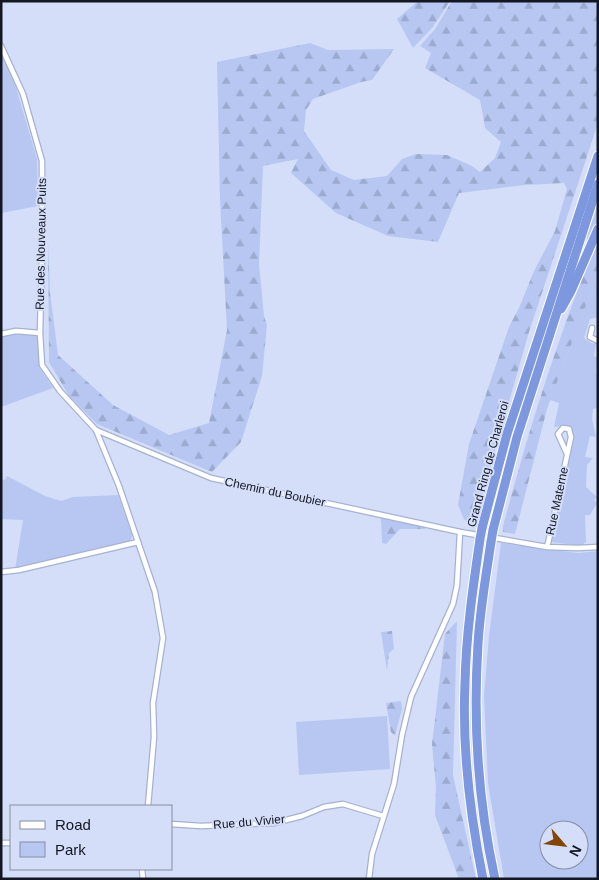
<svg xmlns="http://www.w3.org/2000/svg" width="599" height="880" viewBox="0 0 599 880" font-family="Helvetica,sans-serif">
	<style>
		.green { fill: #b7c7f2; fill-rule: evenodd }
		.forest { fill: url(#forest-firs) }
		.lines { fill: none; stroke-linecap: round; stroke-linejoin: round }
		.street-casing { stroke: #a5b2d1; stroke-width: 7 }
		.highway-casing { stroke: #fff; stroke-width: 11 }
		.street { stroke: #fff; stroke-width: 4.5 }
		.highway { stroke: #7e98e0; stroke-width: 9 }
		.highway-bridge-casing { stroke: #fff; stroke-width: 11; stroke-linecap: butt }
		.highway-bridge { stroke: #7e98e0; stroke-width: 9 }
		.labels { text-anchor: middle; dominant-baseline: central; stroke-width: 4; stroke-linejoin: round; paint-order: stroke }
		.street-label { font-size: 12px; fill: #131723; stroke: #d4def9 }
	</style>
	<defs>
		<pattern id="forest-firs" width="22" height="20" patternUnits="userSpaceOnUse" patternTransform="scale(1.25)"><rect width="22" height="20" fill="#b7c7f2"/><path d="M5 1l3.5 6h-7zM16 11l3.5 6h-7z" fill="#9caacf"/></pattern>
	</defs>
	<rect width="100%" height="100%" fill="#d4def9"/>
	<!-- green -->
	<g class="green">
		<polygon points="1,51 10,67 37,159 38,206 1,213"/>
		<polygon points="598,204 598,225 589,241 586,238"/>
		<polygon points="598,273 598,317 590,319 584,338 591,343 596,344 594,356 598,358 596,373 598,373 598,408 593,409 592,419 596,437 590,436 585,457 593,458 587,465 586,487 597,497 594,500 597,503 590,515 585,515 586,542 580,546 552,542 573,437 572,431 568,426 554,427 559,403 550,400"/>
		<polygon points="17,332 37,335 39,367 53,388 1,407 1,336"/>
		<path d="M7,476L45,496L61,501L73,497L118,495L132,534C132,540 130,541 124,543L15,570L23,520L1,519V479L5,480Z"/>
		<path d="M501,543L578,553L598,551V879H504L488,783L484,696L489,636ZM549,830H579V860H549Z"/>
		<polygon points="387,716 390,769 299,775 296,722"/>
	</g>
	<!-- forest -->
	<g class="forest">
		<polygon points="418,1 450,1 433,27 413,48 397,19"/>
		<polygon points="452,1 598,1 598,123 529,332 474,524 471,525 464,519 458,505 469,444 509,327 519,308 534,271 555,231 567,189 564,183 525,185 459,193 438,242 388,236 336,213 291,173 298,159 263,166 259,264 264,316 267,325 262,376 241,442 212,472 97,424 69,396 49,362 48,241 50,292 58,355 113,405 169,435 209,423 227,330 220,200 217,62 310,43 328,50 394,49 372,80 361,82 313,99 306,110 304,131 331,170 354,180 387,176 402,159 416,154 447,155 472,166 480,172 495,158 501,142 485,128 480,100 425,68 431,53 420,46 435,29"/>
		<path d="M598,243V273L547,409L515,534L503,532V526C520,463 538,401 560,339C571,307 583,274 598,243Z"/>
		<polygon points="381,517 426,526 425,529 400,529 386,544 382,543"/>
		<polygon points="457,621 453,775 476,879 459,879 435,815 436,788 432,744 445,634"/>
		<polygon points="392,631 394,649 389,653 387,671 381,632"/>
		<polygon points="401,701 402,709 395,736 391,732 386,703"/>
	</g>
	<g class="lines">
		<!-- street casing -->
		<g class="street-casing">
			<g id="street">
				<polyline points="1,46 23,94 42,161 42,254 40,333 42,365 60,391 96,430 119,486 155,592 163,638 153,703 154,737 148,806"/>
				<polyline points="592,328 590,337 598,341"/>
				<polyline points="1,334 16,331 40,333"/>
				<polyline points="96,430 211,478 460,532 547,547 578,548 598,547"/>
				<polyline points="547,547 549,539 571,437 569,429 563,428 558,434 567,454"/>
				<polyline points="1,572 19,570 138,542"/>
				<polyline points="171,824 201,826 274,823 302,816 324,807 343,804 383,816"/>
				<polyline points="1,843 11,843"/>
				<polyline points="142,869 143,879"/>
				<polyline points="369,879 372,854 394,784 402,735 411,697 453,604 457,585 460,532"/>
			</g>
		</g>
		<!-- highway casing -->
		<g class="highway-casing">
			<g id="highway">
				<polyline points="561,309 571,291 598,229"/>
				<polyline points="482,528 507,434 598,156"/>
				<polyline points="493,530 517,437 598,184"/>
				<path d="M480,539C473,587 466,635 465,683C462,748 470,815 483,879"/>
				<path d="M491,542C486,576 480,609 478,644C473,722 478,802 495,879"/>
			</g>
		</g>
		<!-- street -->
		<use href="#street" class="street"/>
		<!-- highway -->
		<use href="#highway" class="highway"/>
		<!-- highway-bridge casing -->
		<g class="highway-bridge-casing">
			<g id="highway-bridge">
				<polyline points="480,539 482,528"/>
				<polyline points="491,542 493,530"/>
			</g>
		</g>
		<!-- highway-bridge -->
		<use href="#highway-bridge" class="highway-bridge"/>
	</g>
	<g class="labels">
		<!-- street labels -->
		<g class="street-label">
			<text transform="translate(41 244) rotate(-89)">Rue des Nouveaux Puits</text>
			<text transform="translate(488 464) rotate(-75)">Grand Ring de Charleroi</text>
			<text transform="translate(275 492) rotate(12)">Chemin du Boubier</text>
			<text transform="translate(557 501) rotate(-78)">Rue Materne</text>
			<text transform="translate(249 822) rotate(-5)">Rue du Vivier</text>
		</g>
	</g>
	<!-- border -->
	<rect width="599" height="880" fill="none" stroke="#131723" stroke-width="5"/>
	<!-- legend -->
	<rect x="10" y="805" width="162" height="65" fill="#d4def9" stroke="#878ea3"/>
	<rect x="20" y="821" width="25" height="8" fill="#ffffff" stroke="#878ea3"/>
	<text x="55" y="830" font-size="15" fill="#131723">Road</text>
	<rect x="20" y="842" width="25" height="15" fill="#b7c7f2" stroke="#878ea3"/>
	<text x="55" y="855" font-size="15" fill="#131723">Park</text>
	<!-- north arrow -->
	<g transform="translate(564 845) rotate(118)"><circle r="24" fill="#d4def9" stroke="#878ea3"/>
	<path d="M0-4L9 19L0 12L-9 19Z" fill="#834602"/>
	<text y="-8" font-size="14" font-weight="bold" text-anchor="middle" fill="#131723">N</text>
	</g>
</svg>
